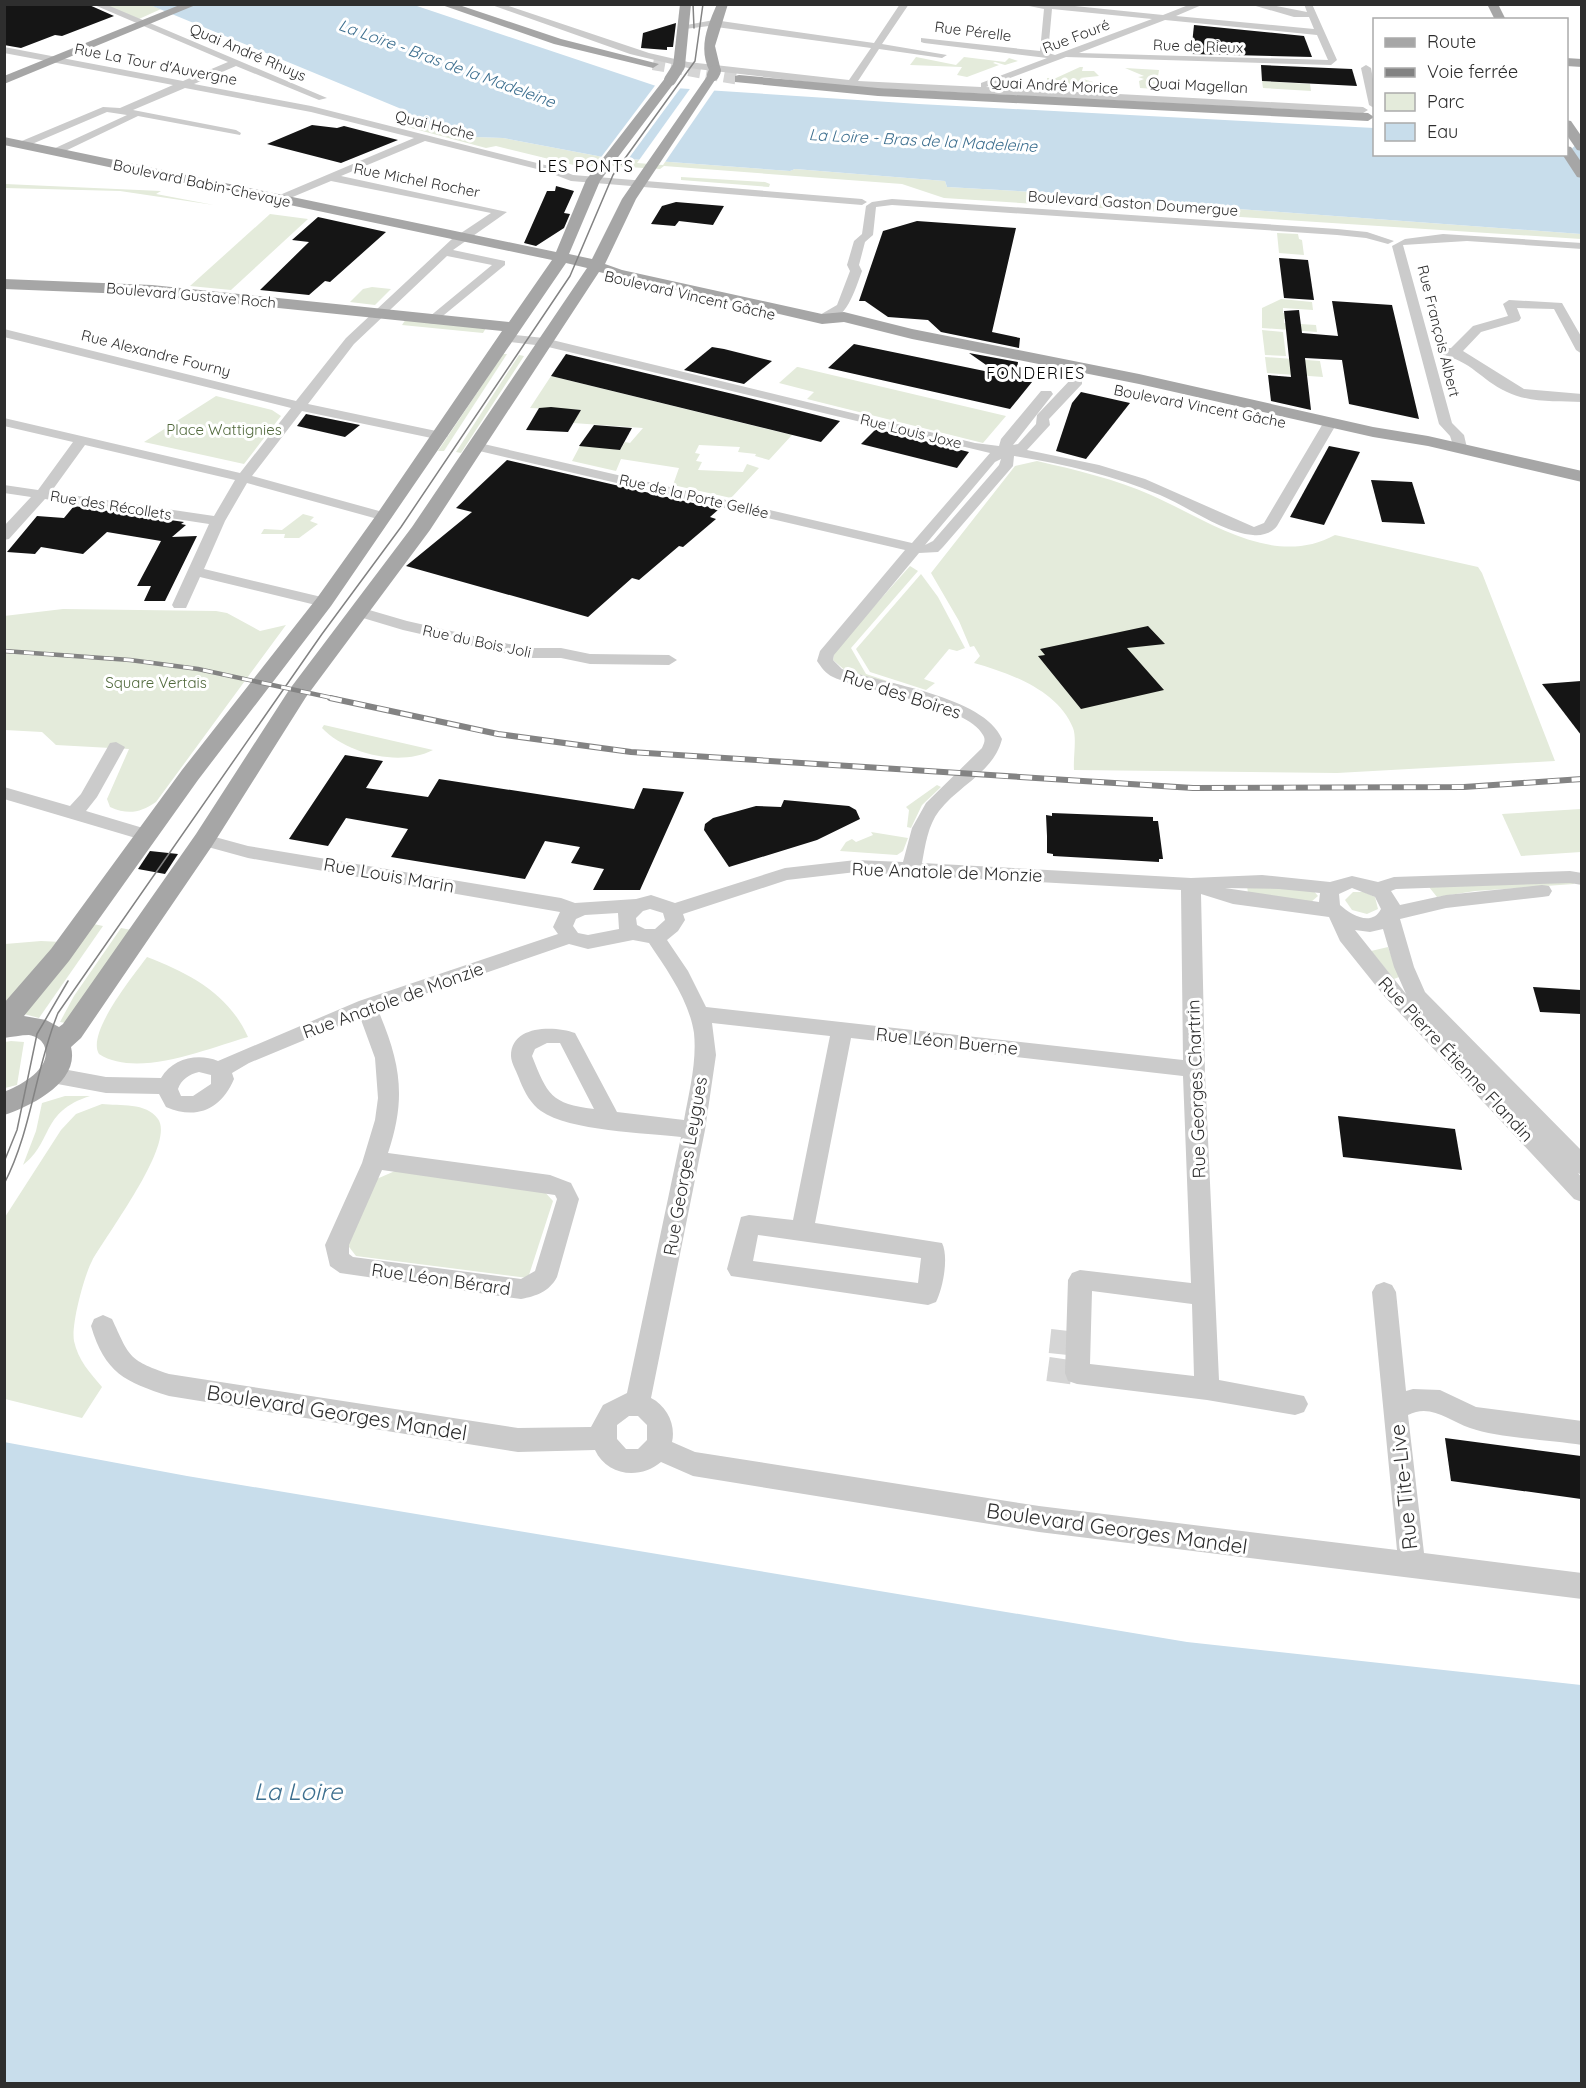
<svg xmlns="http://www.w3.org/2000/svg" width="1586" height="2088" viewBox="0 0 1586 2088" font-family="Quicksand,sans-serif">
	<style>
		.green { fill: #e4ebdb }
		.water { fill: #c8ddeb }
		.pier { fill: #fff }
		.building { fill: #151515 }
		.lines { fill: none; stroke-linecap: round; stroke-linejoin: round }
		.minor-tunnel { stroke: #d5d5d5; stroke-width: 24; stroke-dasharray: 24 12; stroke-linecap: butt }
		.major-tunnel { stroke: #d5d5d5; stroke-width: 12; stroke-dasharray: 12 6; stroke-linecap: butt }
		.minor { fill: #cbcbcb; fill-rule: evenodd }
		.major { fill: #a6a6a6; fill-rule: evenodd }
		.tram { stroke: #838383; stroke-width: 1.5 }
		.rail-far1-casing { stroke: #838383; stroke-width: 4.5 }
		.rail-casing { stroke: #838383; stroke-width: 6 }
		.rail-far1 { stroke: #fff; stroke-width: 3; stroke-dasharray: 10; stroke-linecap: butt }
		.rail { stroke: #fff; stroke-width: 4; stroke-dasharray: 12; stroke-linecap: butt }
		.major-bridge { stroke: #a6a6a6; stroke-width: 12 }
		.labels { text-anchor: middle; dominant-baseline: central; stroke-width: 6; stroke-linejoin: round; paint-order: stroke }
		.far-street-label { font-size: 15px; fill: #2e2e2e; stroke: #fff }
		.far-park-label { font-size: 15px; fill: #51693c; stroke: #fff }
		.far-water-label { font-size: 16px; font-style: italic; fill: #3d6f8f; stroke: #fff }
		.far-neighbourhood-label { font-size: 16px; letter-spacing: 1.5px; fill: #000; stroke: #fff }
		.street-label { font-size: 18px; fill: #2e2e2e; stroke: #fff }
		.near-street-label { font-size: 21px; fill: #2e2e2e; stroke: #fff }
		.near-water-label { font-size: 24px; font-style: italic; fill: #3d6f8f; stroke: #fff }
	</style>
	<rect width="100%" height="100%" fill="#fff"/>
	<!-- green -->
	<g class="green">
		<polygon points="105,5 150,5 161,9 139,19"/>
		<polygon points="916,57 956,65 964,57 1005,62 1009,58 1018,61 1005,65 995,62 993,63 999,65 967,77 957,75 962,67 910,65"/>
		<polygon points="1080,67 1083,67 1082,71 1094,71 1099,76 1080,78 1093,82 1090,85 1047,82 1047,78 1056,78"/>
		<polygon points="1125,68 1159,70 1156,89 1140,88 1139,81 1144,79 1138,77 1144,76"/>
		<polygon points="1262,81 1310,84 1311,91 1263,88"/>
		<polygon points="406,119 476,137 503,138 603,157 790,171 795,169 945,181 947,187 1105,196 1130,201 1581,234 1581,239 944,198 902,184 664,166 660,169 595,165 586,168 496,146 486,148 396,124"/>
		<polygon points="681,177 765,182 770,184 769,187 681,180"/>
		<polygon points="5,184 161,191 156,194 214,205 120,191 5,188"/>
		<polygon points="270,214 308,219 231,290 190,286"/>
		<polygon points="1277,233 1298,234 1299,239 1302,240 1304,255 1279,253"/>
		<polygon points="372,287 391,289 375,305 350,302 363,289"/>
		<polygon points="1281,299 1312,302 1313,310 1283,308 1283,313 1288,314 1288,319 1284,319 1284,323 1316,325 1317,332 1262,328 1262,308"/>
		<polygon points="406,319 486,328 483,333 402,325"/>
		<polygon points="1262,330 1283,332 1286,356 1265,355"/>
		<polygon points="503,354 507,354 444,451 438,451"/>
		<polygon points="519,355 524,356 461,453 456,452"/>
		<polygon points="1265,357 1320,361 1323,377 1267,373"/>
		<polygon points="797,367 798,367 1006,416 983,443 807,399 814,392 779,383"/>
		<polygon points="551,376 792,435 769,460 755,456 756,454 738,452 740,447 699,445 695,453 700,454 696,461 702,462 698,470 743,472 747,464 759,468 731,498 673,485 679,468 621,459 616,471 572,461 581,444 620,450 625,442 630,443 643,428 573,423 581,410 530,408"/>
		<polygon points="216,396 272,410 281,416 244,464 144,442"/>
		<path d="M1037,461C1076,470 1115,479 1151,495C1208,520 1273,569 1335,535L1478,567L1482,573L1555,761L1337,773L1074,770C1073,758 1077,738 1073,728C1058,690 1009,673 974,663L980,656L974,646L970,647L959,621L931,573L1015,466Z"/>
		<polygon points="303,514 314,517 310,521 318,524 299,538 284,538 285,534 261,534 264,529 282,530"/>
		<polygon points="910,566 918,571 851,648 866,674 924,693 847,672 833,660 835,650"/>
		<polygon points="921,574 938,597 965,648 957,651 949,649 924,679 935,683 926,690 870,672 856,649"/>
		<path d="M63,609L216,611L227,613L260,631L286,625L156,802C140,813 128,815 110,807L107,799L129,749L56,745L42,732L5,730L4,616Z"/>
		<path d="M324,725L433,750C400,767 347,754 322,728Z"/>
		<polygon points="937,785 941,787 922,805 911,828 907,827 909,810 906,807"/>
		<polygon points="1581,809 1581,852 1521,856 1502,814"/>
		<polygon points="871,832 908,838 903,851 897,855 840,851 846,842 852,839 856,842 873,835"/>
		<polygon points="1572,880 1574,884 1475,891 1437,897 1429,887"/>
		<polygon points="1247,886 1313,890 1318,896 1311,902 1248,893"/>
		<polygon points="1353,892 1364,892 1375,897 1378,909 1367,914 1352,910 1345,900"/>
		<polygon points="89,923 103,926 39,1018 24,1014"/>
		<polygon points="121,928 137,931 71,1024 60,1022 74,996"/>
		<polygon points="41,941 62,942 5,1008 5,944"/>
		<polygon points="1388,947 1399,977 1394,979 1371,951"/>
		<path d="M147,957C189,973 229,994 248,1037C208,1048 138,1079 99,1054C86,1033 134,975 147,957Z"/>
		<polygon points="11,1041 24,1042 17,1085 5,1088 5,1042"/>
		<path d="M65,1096H90C40,1112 54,1141 23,1165L36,1131L42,1103Z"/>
		<path d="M102,1104C120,1106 146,1102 158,1119C176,1144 105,1236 92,1261C84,1276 71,1325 74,1341C78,1360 90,1373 102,1387L82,1418L5,1399V1217L61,1130L76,1114Z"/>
		<polygon points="395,1171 543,1190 553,1201 528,1278 356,1256 346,1243 372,1181"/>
	</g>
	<!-- water -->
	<g class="water">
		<polygon points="150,5 414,5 659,87 919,104 1374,128 1374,154 1566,154 1581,140 1581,234 1130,201 1105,196 947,187 945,181 795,169 790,171 603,157 503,138 476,137 406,119 405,112 399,108"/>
		<polygon points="4,1442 187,1476 1187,1642 1581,1685 1581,2083 5,2083"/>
	</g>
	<!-- pier -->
	<g class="pier">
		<polygon points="657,83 682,86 626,162 599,160"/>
		<polygon points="692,86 716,88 663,165 637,163"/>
	</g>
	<!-- building -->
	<g class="building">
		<polygon points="4,4 87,4 114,16 62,36 55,35 21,48 4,45"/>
		<polygon points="676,23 673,47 667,47 667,50 641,48 643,33"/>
		<polygon points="1194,25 1304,36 1312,57 1191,54"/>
		<polygon points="1261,65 1352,69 1357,86 1262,81"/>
		<polygon points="312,125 337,128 344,126 398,140 341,163 267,144"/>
		<polygon points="556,186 574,191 564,213 570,214 564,228 536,246 524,243 547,191 555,191"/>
		<polygon points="676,202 724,206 713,225 679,221 675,226 651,224 662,206"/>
		<polygon points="318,217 386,232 330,282 325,281 309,295 260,290 309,242 292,240"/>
		<polygon points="917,221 1016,228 992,332 1020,338 1019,348 941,332 928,320 888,317 865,301 859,301 883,231"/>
		<polygon points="1279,258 1308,260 1314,300 1284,298"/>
		<polygon points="1332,301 1392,305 1419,419 1349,404 1342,360 1305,358 1311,410 1271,401 1268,375 1291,377 1284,311 1299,310 1302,333 1338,336"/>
		<polygon points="854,344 999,374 969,353 1018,362 1016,378 1032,382 1010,409 828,368"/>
		<polygon points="712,347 724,349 772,361 744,384 684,370"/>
		<polygon points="566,354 733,394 840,421 821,442 551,376"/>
		<polygon points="1081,392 1130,403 1086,459 1056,451 1072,403"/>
		<polygon points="551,407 581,410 568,432 526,430 539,408"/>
		<polygon points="306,414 360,425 345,437 297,426"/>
		<polygon points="594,425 632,428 620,450 579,446"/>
		<polygon points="876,429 969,452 957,468 861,444"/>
		<polygon points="1329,446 1360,452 1324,525 1290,517"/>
		<polygon points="507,460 719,509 710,517 716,519 683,547 679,546 639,580 632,578 588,617 406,566 472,512 456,508"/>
		<polygon points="1371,480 1412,482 1425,524 1382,522"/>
		<polygon points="74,506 184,522 181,524 186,525 172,537 197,536 165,601 144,601 151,586 137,586 161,541 107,532 83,554 41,547 35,554 7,552 37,516 64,518"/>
		<polygon points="1148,626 1165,644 1127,648 1164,690 1081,709 1038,656 1045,655 1040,649"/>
		<polygon points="1581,681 1581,735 1542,684"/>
		<polygon points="345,755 383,761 366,788 428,797 439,779 634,809 643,788 684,792 640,890 593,890 604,869 571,863 580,847 545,841 525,879 391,857 408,829 346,818 328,846 289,839"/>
		<polygon points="784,800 849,806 856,810 860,819 817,840 729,867 704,830 705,824 713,818 756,806 781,807"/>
		<polygon points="1052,813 1153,817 1153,821 1158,821 1163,859 1159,859 1159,862 1053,856 1053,854 1047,853 1047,836 1046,815 1052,816"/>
		<polygon points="150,851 178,854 165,874 138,869"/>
		<polygon points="1533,987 1581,990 1581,1014 1540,1012"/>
		<polygon points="1338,1116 1455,1129 1462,1170 1343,1157"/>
		<polygon points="1445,1438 1581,1456 1581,1499 1451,1481"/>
	</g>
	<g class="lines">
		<!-- minor-tunnel -->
		<g class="minor-tunnel">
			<polyline points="1050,1341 1078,1344"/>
			<polyline points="1048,1369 1077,1373"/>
		</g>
		<!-- major-tunnel -->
		<polyline class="major-tunnel" points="653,64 739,79"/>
		<!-- minor -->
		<g class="minor">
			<path d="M92,4H105L327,98L319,100L236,66L194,84L311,106L553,167L573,175L862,199L867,202L862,205L571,181L545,171L425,141L341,176L507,212L453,250L505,261V265L433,324L429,323V317L492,265L447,256L354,344L308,404L441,432L448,436L441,440L302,411L252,476L390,514L392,517L385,521L247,483L225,521L204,569L330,599L332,602L324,607L200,577L186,608H174L172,605L209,524L45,499L9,539L4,540V526L31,497L4,493V485L38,490L73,442L4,426V418L240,473L291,408L4,337V329L296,401L346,338L452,239L491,213L331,181L283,201H275V197L414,138L311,112L185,88L133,110L236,130L241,133L240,135L138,116L59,154H51V150L127,115L107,112L25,147H17V143L103,107L120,108L173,85L4,53V47L183,81L228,62ZM85,445L235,480L214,516L51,492Z"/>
			<path d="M489,4H503L649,53L688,62L849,80L871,48L709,26L685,29L681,26L714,20L874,43L900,4H909L882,44L947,55L942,58L879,49L858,81L981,87V83L1047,58L924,43L921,42V38L1040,51L1044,9L1019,4H1055L1163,15L1191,4H1204L1176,16L1314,29L1309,17H1294L1249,4H1266L1307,12L1304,4H1312L1337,60L1331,65L1066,57L986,87L1363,107L1368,110L1363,113L851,87L688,68L630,54ZM1052,9L1152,19L1055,55L1048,53ZM1165,20L1317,35L1328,60L1079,53Z"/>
			<polygon points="1366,65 1371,68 1374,85 1374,108 1369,105 1361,68"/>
			<path d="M892,199L1337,229L1367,232L1394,241L1388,244L1366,238L1337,235L892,205L876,207L873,235L865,242L859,265L862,271C855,290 845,327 818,322V316L837,305L850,271L847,265L854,241L862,234L866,206L872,202Z"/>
			<polygon points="1443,234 1582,243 1582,249 1467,241 1403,245 1452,423 1464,435 1467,448 1460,452 1455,451 1450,436 1439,424 1392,246 1405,239"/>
			<path d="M1509,300L1562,303L1582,338V354L1576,350L1554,309L1517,308L1521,318L1519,321L1481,332L1463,351L1524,389L1582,394V402C1557,401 1530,403 1507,392C1479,379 1474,362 1439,354V348H1451L1473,326L1508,316L1503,304Z"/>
			<path d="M505,334L544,338L975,443L999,446L1001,439L1041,391H1051L1053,394L1013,445L1018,444L1036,424L1037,415L1072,378H1082V384L1049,419L1050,425L1027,450L1099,465L1145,479L1254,527L1264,523L1325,420H1335L1337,423L1277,526C1272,533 1262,536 1253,535C1224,533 1188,507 1160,495C1114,476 1064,464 1014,456L1013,466L943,547L938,552L919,553L834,655L833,660L842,669C884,684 984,696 1002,739C994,772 959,785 939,811C928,825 925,846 922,863L1191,878L1262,875L1330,882L1352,876L1378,882L1394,877L1570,871L1582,873V885L1570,883L1396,889L1391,891L1400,905L1446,895L1542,885L1549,886L1552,891L1549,896L1542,897L1446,908L1400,919L1414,967L1425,992L1582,1151V1175L1578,1173L1582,1178V1202L1574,1199L1385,997L1340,941L1329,917L1233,904L1201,894L1205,1073L1219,1380L1304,1396L1308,1404L1304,1412L1295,1415L1207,1400L1077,1384L1068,1381L1065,1373L1068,1280L1072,1273L1080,1270L1191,1283L1183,1076L851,1038L815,1223L942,1243C949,1257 943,1288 936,1302L928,1305L731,1276L727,1269L741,1217L749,1215L793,1220L830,1036L712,1023L716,1055L705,1130L651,1398C667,1406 676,1425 672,1442L695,1452L1039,1506L1397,1550L1372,1292L1376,1285L1384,1282L1392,1285L1396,1292L1406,1391L1413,1389L1440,1390L1476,1407L1582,1421V1445C1550,1440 1498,1438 1470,1428C1449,1421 1431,1403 1408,1415L1424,1553L1582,1573V1599L1039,1532L693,1476L661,1462C640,1480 607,1476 595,1450L518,1452L169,1396C125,1382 105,1373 91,1326L94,1319L103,1315L112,1319C129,1355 127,1360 169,1374L518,1428L591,1427L603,1405L627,1393L681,1137C646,1133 569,1131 541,1111C531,1104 525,1093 520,1081C518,1074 511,1063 511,1056C511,1024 556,1026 575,1033L617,1112L684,1120C689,1092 697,1062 694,1033C689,1000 667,970 649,943L633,940L588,949L569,944L378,1010C400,1062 407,1097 388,1153L550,1175L571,1183L579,1199L557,1277C549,1292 536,1296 521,1299L340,1273L330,1266L325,1245L362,1163L375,1120L378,1098L375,1058L360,1017L249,1063L232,1073L234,1079C221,1110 196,1120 166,1107L159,1094L106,1093L52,1083L44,1081L41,1075L44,1069L52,1067L106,1077L161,1078C173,1058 198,1053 218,1061L359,1001L558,934L553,927L560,912L248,858L197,844L195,840L197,836L204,834L248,846L561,898L575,903L636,899L651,895L675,903L785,868L856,860L903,862L912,828L926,803L982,748C984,743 986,740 983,735C968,705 865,692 833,677C826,674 821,667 817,661L820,651L905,550L475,450L468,446L475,442L912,543L990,453L544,346L501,341L499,338ZM1001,459L999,465L933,541L925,545L995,462ZM856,872L1181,890L1183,1060L706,1007L688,971L667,940L678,931L685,920L683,914L787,880ZM1225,888L1279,889L1320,893L1319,902ZM1352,888L1375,897L1381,909C1372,927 1351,915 1340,905L1339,894ZM650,909L663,913L665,920L655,929H645L637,925L636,918L643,911ZM618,913L619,929L588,935L578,933L573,926L576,919L585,915ZM1383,929L1394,967L1406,994L1355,930L1370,932ZM547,1043H560L594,1109C551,1104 547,1094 532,1056L535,1049ZM199,1072L211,1075V1084L193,1096H181L178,1089C181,1080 189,1074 199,1072ZM382,1170L555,1195L557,1199L535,1271L521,1279L353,1257L349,1254V1245ZM758,1235L921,1258L918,1283L753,1261ZM1092,1291L1192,1304L1194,1376L1090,1364ZM629,1416H638L647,1425V1440L638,1449H626L617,1439V1425Z"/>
			<polygon points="359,607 407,621 527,648 561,648 590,654 669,655 677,660 669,665 590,664 561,658 527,658 403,630 353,615 351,612"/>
			<polygon points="116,742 125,747 97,797 86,811 153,831 155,835 153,839 139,839 4,799 4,787 70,806 81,794 110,743"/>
		</g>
		<!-- major -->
		<g class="major">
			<polygon points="182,4 198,4 4,84 4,76"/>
			<polygon points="439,4 456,4 561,39 659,64 653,68 554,44"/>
			<polygon points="680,4 691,4 685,66 679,70 673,66"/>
			<path d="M717,4H728L715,46L721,71L636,199L605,264L622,270L822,314L844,312L912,329L1139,374L1373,427L1428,436L1582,471V482L1428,446L1373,437L1139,384L912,339L844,322L822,324L599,272L430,530L306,697L212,846L81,1038L71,1047C80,1082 31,1106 4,1115V1092C20,1086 54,1068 44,1045C41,1039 35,1036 29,1035C21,1035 12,1037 4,1038V1003L51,949L182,770L317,598L377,514L502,331L152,295L4,289V279L152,285L509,322L552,260L4,145V137L556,252L586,180L666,77H674V83L600,181L569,254L592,259L622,199L710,72C698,49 707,27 717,4ZM566,263L587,268L412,527L289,690L196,834L63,1024L59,1027L46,1020L24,1016L69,961L198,780L331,606Z"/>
			<polygon points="1487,4 1498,4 1506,20 1495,20"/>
			<polygon points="1566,58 1582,59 1582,67 1566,66"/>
			<polygon points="739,75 878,88 1368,113 1374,117 1368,121 878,96 735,82 735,76"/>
			<polygon points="1566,120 1571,121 1582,137 1582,151 1577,150 1566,134"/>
			<polygon points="1566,146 1571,147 1582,163 1582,178 1577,177 1562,154 1566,154"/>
		</g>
		<!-- tram -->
		<g class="tram">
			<polyline points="693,4 694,28"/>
			<polyline points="4,1162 17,1130 37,1034 68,981"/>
			<path d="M4,1184C32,1130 35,1069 58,1013L322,634L401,527L570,276L613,175L695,61L703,4"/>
		</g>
		<!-- rail-far1 casing -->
		<g class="rail-far1-casing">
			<polyline id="rail-far1" points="4,651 130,660 198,669 337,699"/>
		</g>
		<!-- rail casing -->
		<g class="rail-casing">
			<polyline id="rail" points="330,698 498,734 631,752 1193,788 1464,787 1582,779"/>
		</g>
		<!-- rail-far1 -->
		<use href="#rail-far1" class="rail-far1"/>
		<!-- rail -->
		<use href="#rail" class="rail"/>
		<!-- major-bridge -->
		<g class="major-bridge">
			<polyline points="713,75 715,71"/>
			<polyline points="670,80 679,66"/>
		</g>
	</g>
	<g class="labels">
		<!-- far-street labels -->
		<g class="far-street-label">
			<text transform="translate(973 31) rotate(7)">Rue Pérelle</text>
			<text transform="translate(1076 36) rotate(-21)">Rue Fouré</text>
			<text transform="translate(1198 46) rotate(2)">Rue de Rieux</text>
			<text transform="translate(248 52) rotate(23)">Quai André Rhuys</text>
			<text transform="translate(156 64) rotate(11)">Rue La Tour d'Auvergne</text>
			<text transform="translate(1054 85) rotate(3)">Quai André Morice</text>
			<text transform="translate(1198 85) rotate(3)">Quai Magellan</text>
			<text transform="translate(435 125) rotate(14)">Quai Hoche</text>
			<text transform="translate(417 180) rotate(11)">Rue Michel Rocher</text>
			<text transform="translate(202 183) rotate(12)">Boulevard Babin-Chevaye</text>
			<text transform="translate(1133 203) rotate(4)">Boulevard Gaston Doumergue</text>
			<text transform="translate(191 295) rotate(5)">Boulevard Gustave Roch</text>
			<text transform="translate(690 295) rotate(13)">Boulevard Vincent Gâche</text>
			<text transform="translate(1439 331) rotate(76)">Rue François Albert</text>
			<text transform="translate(156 353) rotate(14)">Rue Alexandre Fourny</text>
			<text transform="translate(1200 406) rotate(11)">Boulevard Vincent Gâche</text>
			<text transform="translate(911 431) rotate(14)">Rue Louis Joxe</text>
			<text transform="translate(694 496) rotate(13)">Rue de la Porte Gellée</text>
			<text transform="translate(111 505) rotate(9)">Rue des Récollets</text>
			<text transform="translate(477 641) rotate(12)">Rue du Bois Joli</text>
		</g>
		<!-- far-park labels -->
		<g class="far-park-label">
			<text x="224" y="429">Place Wattignies</text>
			<text x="156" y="682">Square Vertais</text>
		</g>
		<!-- far-water labels -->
		<g class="far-water-label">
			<text transform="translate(447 63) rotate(20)">La Loire - Bras de la Madeleine</text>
			<text transform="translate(923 140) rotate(3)">La Loire - Bras de la Madeleine</text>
		</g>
		<!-- far-neighbourhood labels -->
		<g class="far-neighbourhood-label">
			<text x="586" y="166">LES PONTS</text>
			<text x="1036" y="373">FONDERIES</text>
		</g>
		<!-- street labels -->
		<g class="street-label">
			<text transform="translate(902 694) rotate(18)">Rue des Boires</text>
			<text transform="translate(947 872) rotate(2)">Rue Anatole de Monzie</text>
			<text transform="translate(389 875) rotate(10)">Rue Louis Marin</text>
			<text transform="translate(393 1000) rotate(-20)">Rue Anatole de Monzie</text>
			<text transform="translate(947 1041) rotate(6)">Rue Léon Buerne</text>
			<text transform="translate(1456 1059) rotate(47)">Rue Pierre Étienne Flandin</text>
			<text transform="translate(1196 1089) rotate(-92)">Rue Georges Chartrin</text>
			<text transform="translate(685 1166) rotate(-80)">Rue Georges Leygues</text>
			<text transform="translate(441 1279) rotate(8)">Rue Léon Bérard</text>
		</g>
		<!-- near-street labels -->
		<g class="near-street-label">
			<text transform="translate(337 1412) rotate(9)">Boulevard Georges Mandel</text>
			<text transform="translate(1403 1487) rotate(-96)">Rue Tite-Live</text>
			<text transform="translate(1117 1528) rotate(8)">Boulevard Georges Mandel</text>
		</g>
		<!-- near-water labels -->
		<g class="near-water-label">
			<text x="298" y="1791">La Loire</text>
		</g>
	</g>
	<!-- border -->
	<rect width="1586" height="2088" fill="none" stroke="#2e2e2e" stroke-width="12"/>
	<!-- legend -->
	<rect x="1373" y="18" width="195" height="138" fill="#ffffff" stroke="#ababab" stroke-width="1.5"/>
	<rect x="1385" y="38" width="30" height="9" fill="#a6a6a6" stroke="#ababab" stroke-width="1.5"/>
	<text x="1427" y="48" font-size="18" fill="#2e2e2e">Route</text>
	<rect x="1385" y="68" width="30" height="9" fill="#838383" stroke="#ababab" stroke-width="1.5"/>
	<text x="1427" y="78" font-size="18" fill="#2e2e2e">Voie ferrée</text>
	<rect x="1385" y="93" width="30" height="18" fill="#e4ebdb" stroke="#ababab" stroke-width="1.5"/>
	<text x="1427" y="108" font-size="18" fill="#2e2e2e">Parc</text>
	<rect x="1385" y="123" width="30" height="18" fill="#c8ddeb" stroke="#ababab" stroke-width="1.5"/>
	<text x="1427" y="138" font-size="18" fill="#2e2e2e">Eau</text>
</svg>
